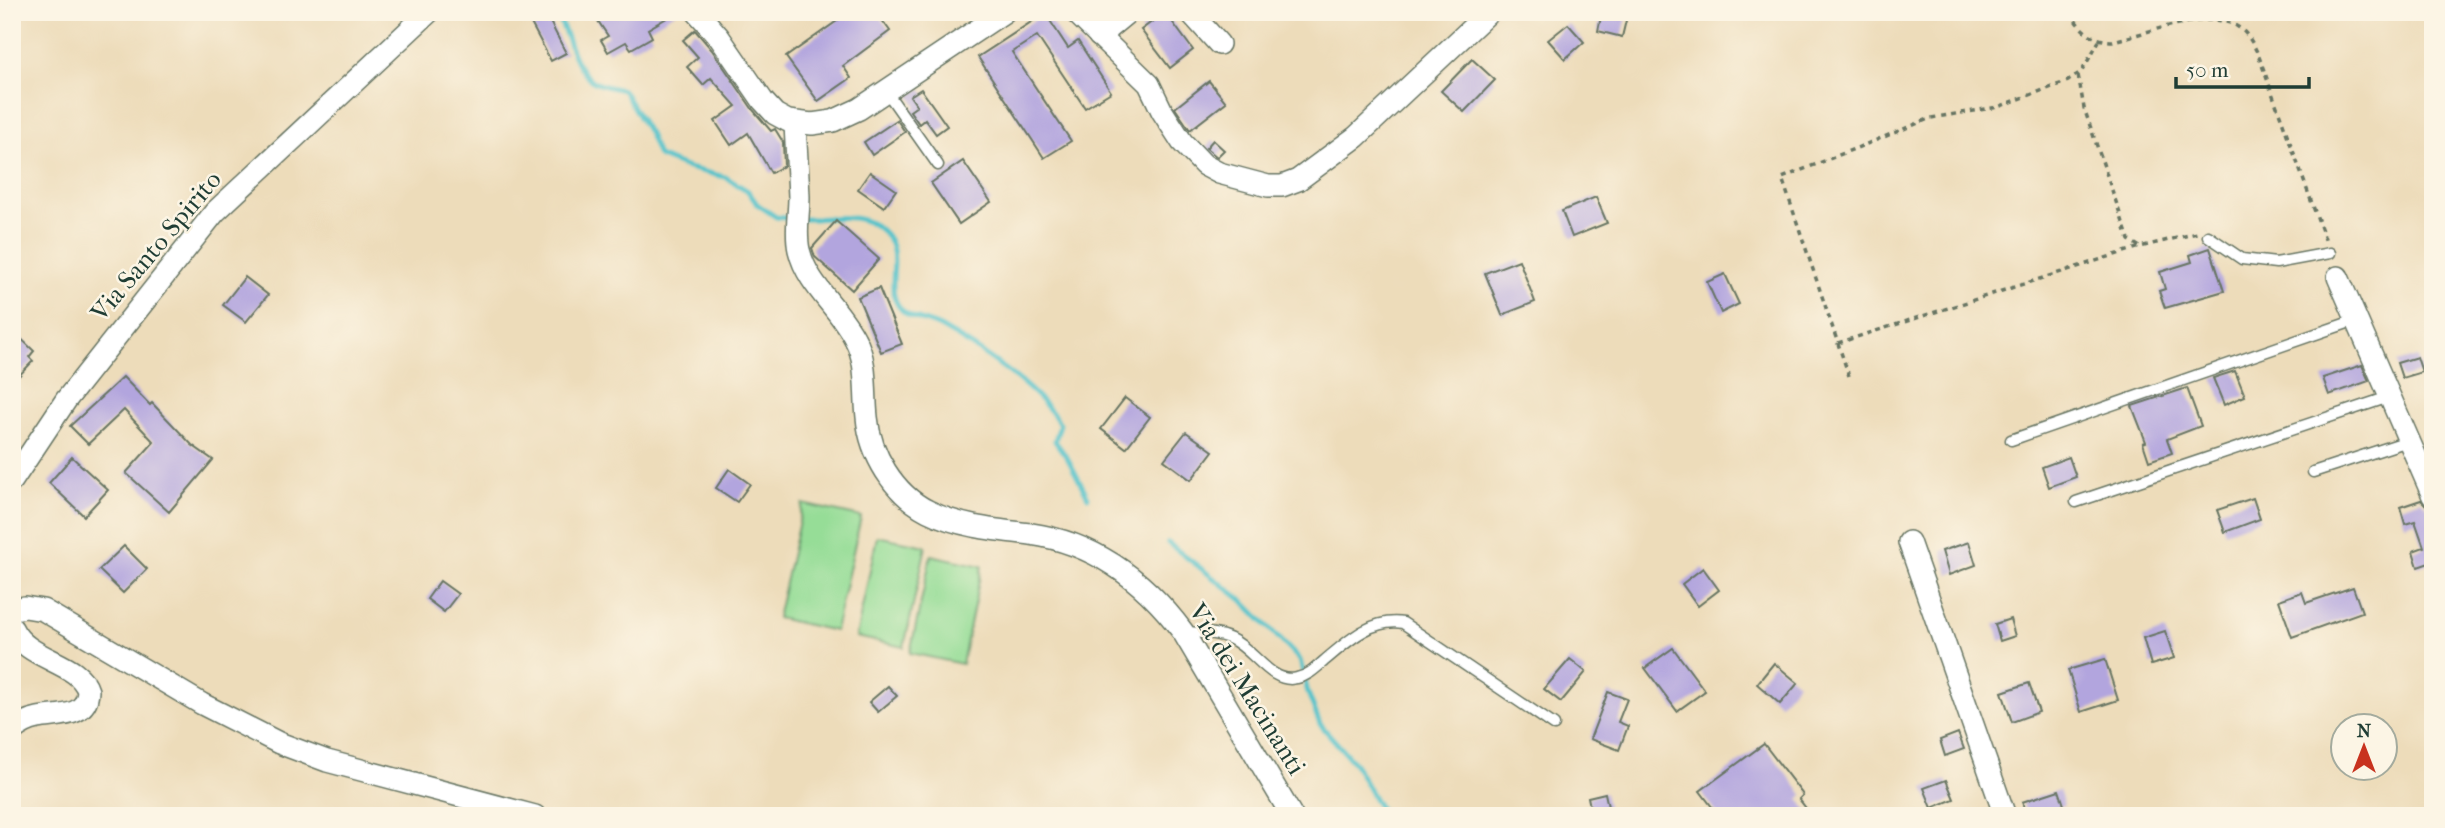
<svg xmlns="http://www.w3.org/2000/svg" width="2445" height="828" viewBox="0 0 2445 828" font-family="'IM FELL French Canon',serif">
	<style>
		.green { fill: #96dd97; stroke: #5a8d66; stroke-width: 2 }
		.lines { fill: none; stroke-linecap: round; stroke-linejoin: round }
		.stream { stroke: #56c3ca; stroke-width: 5 }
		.building { fill: #b2a5de }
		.service-casing { stroke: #677563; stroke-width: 13 }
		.minor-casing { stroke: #677563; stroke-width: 24 }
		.path { stroke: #677563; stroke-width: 3.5; stroke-dasharray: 5 5; stroke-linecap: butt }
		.service { stroke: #fff; stroke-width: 10 }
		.minor { stroke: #fff; stroke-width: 21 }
		.labels { text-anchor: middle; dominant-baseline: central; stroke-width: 5; stroke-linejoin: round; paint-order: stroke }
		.street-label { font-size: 26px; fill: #1f3d34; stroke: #fcf5e5 }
	</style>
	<rect width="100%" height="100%" fill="#fcf5e5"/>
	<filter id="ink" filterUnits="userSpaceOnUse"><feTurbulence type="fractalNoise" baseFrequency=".0143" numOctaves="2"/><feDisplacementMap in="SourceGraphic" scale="14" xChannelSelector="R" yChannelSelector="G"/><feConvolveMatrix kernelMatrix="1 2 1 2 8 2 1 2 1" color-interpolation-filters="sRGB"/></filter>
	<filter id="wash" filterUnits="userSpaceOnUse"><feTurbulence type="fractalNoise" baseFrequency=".00686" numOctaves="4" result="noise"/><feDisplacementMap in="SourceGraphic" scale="28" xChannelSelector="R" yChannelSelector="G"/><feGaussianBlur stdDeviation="1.57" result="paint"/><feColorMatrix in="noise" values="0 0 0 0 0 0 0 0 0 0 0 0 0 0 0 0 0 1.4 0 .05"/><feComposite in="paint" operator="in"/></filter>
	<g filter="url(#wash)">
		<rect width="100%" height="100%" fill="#eddcba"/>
		<!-- green -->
		<g class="green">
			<polygon points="803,504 861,517 835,631 777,618"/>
			<polygon points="877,536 926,546 904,647 856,637"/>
			<polygon points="931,555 982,566 962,664 910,653"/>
		</g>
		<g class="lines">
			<!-- stream -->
			<g class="stream">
				<path d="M555,12C569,32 571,65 591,80C599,86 614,88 623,90L649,134L658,156L688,168L725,177L748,191L757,204L776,217L794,219"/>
				<path d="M803,219C830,220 858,210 881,230C908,253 881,288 901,309C910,320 927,320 940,327C978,348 1037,387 1060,424L1055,441L1068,459L1088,497"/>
				<polyline points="1168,543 1242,600 1300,660 1308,693 1320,724 1355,764 1384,816"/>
			</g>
		</g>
		<g id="blocks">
			<!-- building -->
			<g class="building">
				<polygon points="525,12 545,12 566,53 551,61"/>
				<polygon points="592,12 677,12 648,29 652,37 631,49 626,42 608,52 601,40 608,36"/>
				<polygon points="830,12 876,12 890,31 843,66 851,78 818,101 786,57 837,21"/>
				<polygon points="1165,12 1193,50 1170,68 1141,30"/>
				<polygon points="1602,12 1628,12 1622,37 1598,31"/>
				<polygon points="1045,13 1068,48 1078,41 1111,92 1085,108 1037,36 1012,52 1071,141 1044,158 978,57"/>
				<polygon points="1568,24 1584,42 1565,59 1548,40"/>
				<polygon points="695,30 712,50 753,110 771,131 775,129 783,142 784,166 771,173 748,133 731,145 715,121 736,106 711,78 703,85 687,67 698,57 683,40"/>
				<polygon points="1472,59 1495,80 1464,112 1441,91"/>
				<polygon points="1209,81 1226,102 1190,130 1175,108"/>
				<polygon points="921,89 947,126 936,134 925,119 919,124 910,111 917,106 910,96"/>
				<polygon points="897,120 905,132 872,155 864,142"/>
				<polygon points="1213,140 1224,150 1217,157 1206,148"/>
				<polygon points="963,161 991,202 959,224 931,183"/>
				<polygon points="870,172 896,190 884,207 858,189"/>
				<polygon points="1596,197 1607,223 1572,237 1562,211"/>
				<polygon points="836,221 879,259 852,290 815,257 812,248"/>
				<polygon points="2210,248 2224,291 2165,308 2159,291 2165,289 2160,272 2192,262 2190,255"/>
				<polygon points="1519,260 1535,302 1502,315 1485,273"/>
				<polygon points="1725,274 1739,304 1721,313 1707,282"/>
				<polygon points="245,277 268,295 246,322 223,305"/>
				<polygon points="879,288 902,344 881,352 858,297"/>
				<polygon points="12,330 34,351 29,357 33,361 12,383"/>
				<polygon points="2417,357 2422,372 2402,378 2397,363"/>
				<polygon points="2362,365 2369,381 2329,395 2323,378"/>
				<polygon points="2235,371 2245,396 2224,405 2213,378"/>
				<polygon points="123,377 150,405 152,403 192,445 213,460 169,512 126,473 154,442 124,410 88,444 70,426"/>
				<polygon points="2187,388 2201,426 2167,439 2172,453 2149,461 2143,443 2146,442 2132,406"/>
				<polygon points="1125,398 1150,417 1126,448 1101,429"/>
				<polygon points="1186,432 1213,451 1191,480 1164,460"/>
				<polygon points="72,457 108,490 84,516 49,483"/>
				<polygon points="2069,457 2076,477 2049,487 2042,467"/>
				<polygon points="729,469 750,484 737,502 716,488"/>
				<polygon points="2253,498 2260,519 2225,532 2217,510"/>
				<polygon points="2421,500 2433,512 2433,566 2430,566 2429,563 2418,567 2413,551 2424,547 2415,521 2405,524 2400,507"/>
				<polygon points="1969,542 1976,565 1949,575 1942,551"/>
				<polygon points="124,546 147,569 123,593 99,570"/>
				<polygon points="1703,568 1719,590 1698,606 1682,584"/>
				<polygon points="440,581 458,594 444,612 427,599"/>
				<polygon points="2353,587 2362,612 2292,637 2279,600 2302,592 2306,603"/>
				<polygon points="2010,619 2015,636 2000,641 1995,624"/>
				<polygon points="2165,631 2174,658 2151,665 2143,638"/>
				<polygon points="1673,648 1705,691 1677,711 1645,668"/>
				<polygon points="1570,659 1586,672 1561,702 1544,689"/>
				<polygon points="2105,659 2118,700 2081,712 2068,670"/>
				<polygon points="1774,663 1798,683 1780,704 1757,684"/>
				<polygon points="2029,683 2039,712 2012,722 2002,692"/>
				<polygon points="888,686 897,696 878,712 869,702"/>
				<polygon points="1608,692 1627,699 1618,722 1628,726 1619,750 1590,739"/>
				<polygon points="1958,733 1964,749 1945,756 1940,740"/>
				<polygon points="1764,744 1803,795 1799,799 1812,816 1719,816 1700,791"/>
				<polygon points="1946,780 1954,799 1932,808 1924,788"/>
				<polygon points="2059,790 2064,805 2027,816 2022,802"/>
				<polygon points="1605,793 1610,816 1592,816 1588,797"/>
			</g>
		</g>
	</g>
	<g filter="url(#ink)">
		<use href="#blocks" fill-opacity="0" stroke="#677563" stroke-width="2"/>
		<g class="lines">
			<!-- service casing -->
			<g class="service-casing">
				<g id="service">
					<polyline points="886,91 938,165"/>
					<polyline points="2208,236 2242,259 2276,263 2330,253"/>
					<polyline points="2011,440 2356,320"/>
					<polyline points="2313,472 2408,441"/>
					<polyline points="2076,502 2389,397"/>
					<path d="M1184,632C1200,633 1216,632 1231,639C1254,649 1271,685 1297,678C1308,676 1316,668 1324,661C1347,642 1371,618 1403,623L1554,725"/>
				</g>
			</g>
			<!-- minor casing -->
			<g class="minor-casing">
				<g id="minor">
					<polyline points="697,12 719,37 763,101 775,114 788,121 812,124 833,121 859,109 1004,12"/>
					<polyline points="1075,12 1149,84 1162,111 1182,142 1204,165 1219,173 1268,186 1282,186 1298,180 1356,137 1489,12"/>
					<polyline points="1190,12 1219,44"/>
					<polyline points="1099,36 1128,12"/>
					<path d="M795,123C796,147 798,172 799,197C799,215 795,232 799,250C807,285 839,307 855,339C868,363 864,390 867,417C870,454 894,494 928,511C960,527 996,530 1031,534C1095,543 1145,581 1183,632L1292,816"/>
					<polyline points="2338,277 2433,496"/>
					<polyline points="12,481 66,400 215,212 429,12"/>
					<polyline points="1909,542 2005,816"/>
					<polyline points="12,609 25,607 43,610 202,704 279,743 327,761 535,816"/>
					<path d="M12,628C27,661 79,661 88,691C87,719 56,714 38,718C28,720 20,724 12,731"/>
				</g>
			</g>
			<!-- path -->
			<g class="path">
				<path d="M2070,12C2080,30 2093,41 2113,41C2144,34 2211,8 2238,27C2248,33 2253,44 2258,54L2326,242"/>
				<polyline points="2078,75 2084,108 2129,240 2140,247"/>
				<polyline points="1838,343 2140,247 2197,233"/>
				<polyline points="1849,376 1782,178 1931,118 1998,107 2068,81 2082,71 2099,41"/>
			</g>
			<!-- service -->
			<use href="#service" class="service"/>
			<!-- minor -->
			<use href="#minor" class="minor"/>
		</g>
	</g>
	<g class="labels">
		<!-- street labels -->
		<g class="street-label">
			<text transform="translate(156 246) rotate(-50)">Via Santo Spirito</text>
			<text transform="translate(1247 689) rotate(58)">Via dei Macinanti</text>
		</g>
	</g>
	<!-- margin -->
	<rect width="2445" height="828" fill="none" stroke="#fcf5e5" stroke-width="42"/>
	<!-- north arrow -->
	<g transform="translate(2364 747)"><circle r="33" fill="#fcf5e5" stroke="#a4ab9e" stroke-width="2"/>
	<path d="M0-5L12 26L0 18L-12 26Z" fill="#c8321e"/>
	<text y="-10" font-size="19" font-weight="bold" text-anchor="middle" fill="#1f3d34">N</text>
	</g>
	<!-- scale -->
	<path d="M2176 77v10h133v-10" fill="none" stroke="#1f3d34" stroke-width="3.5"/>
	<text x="2186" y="77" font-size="21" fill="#1f3d34" stroke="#fcf5e5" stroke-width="5" paint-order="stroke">50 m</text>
</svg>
